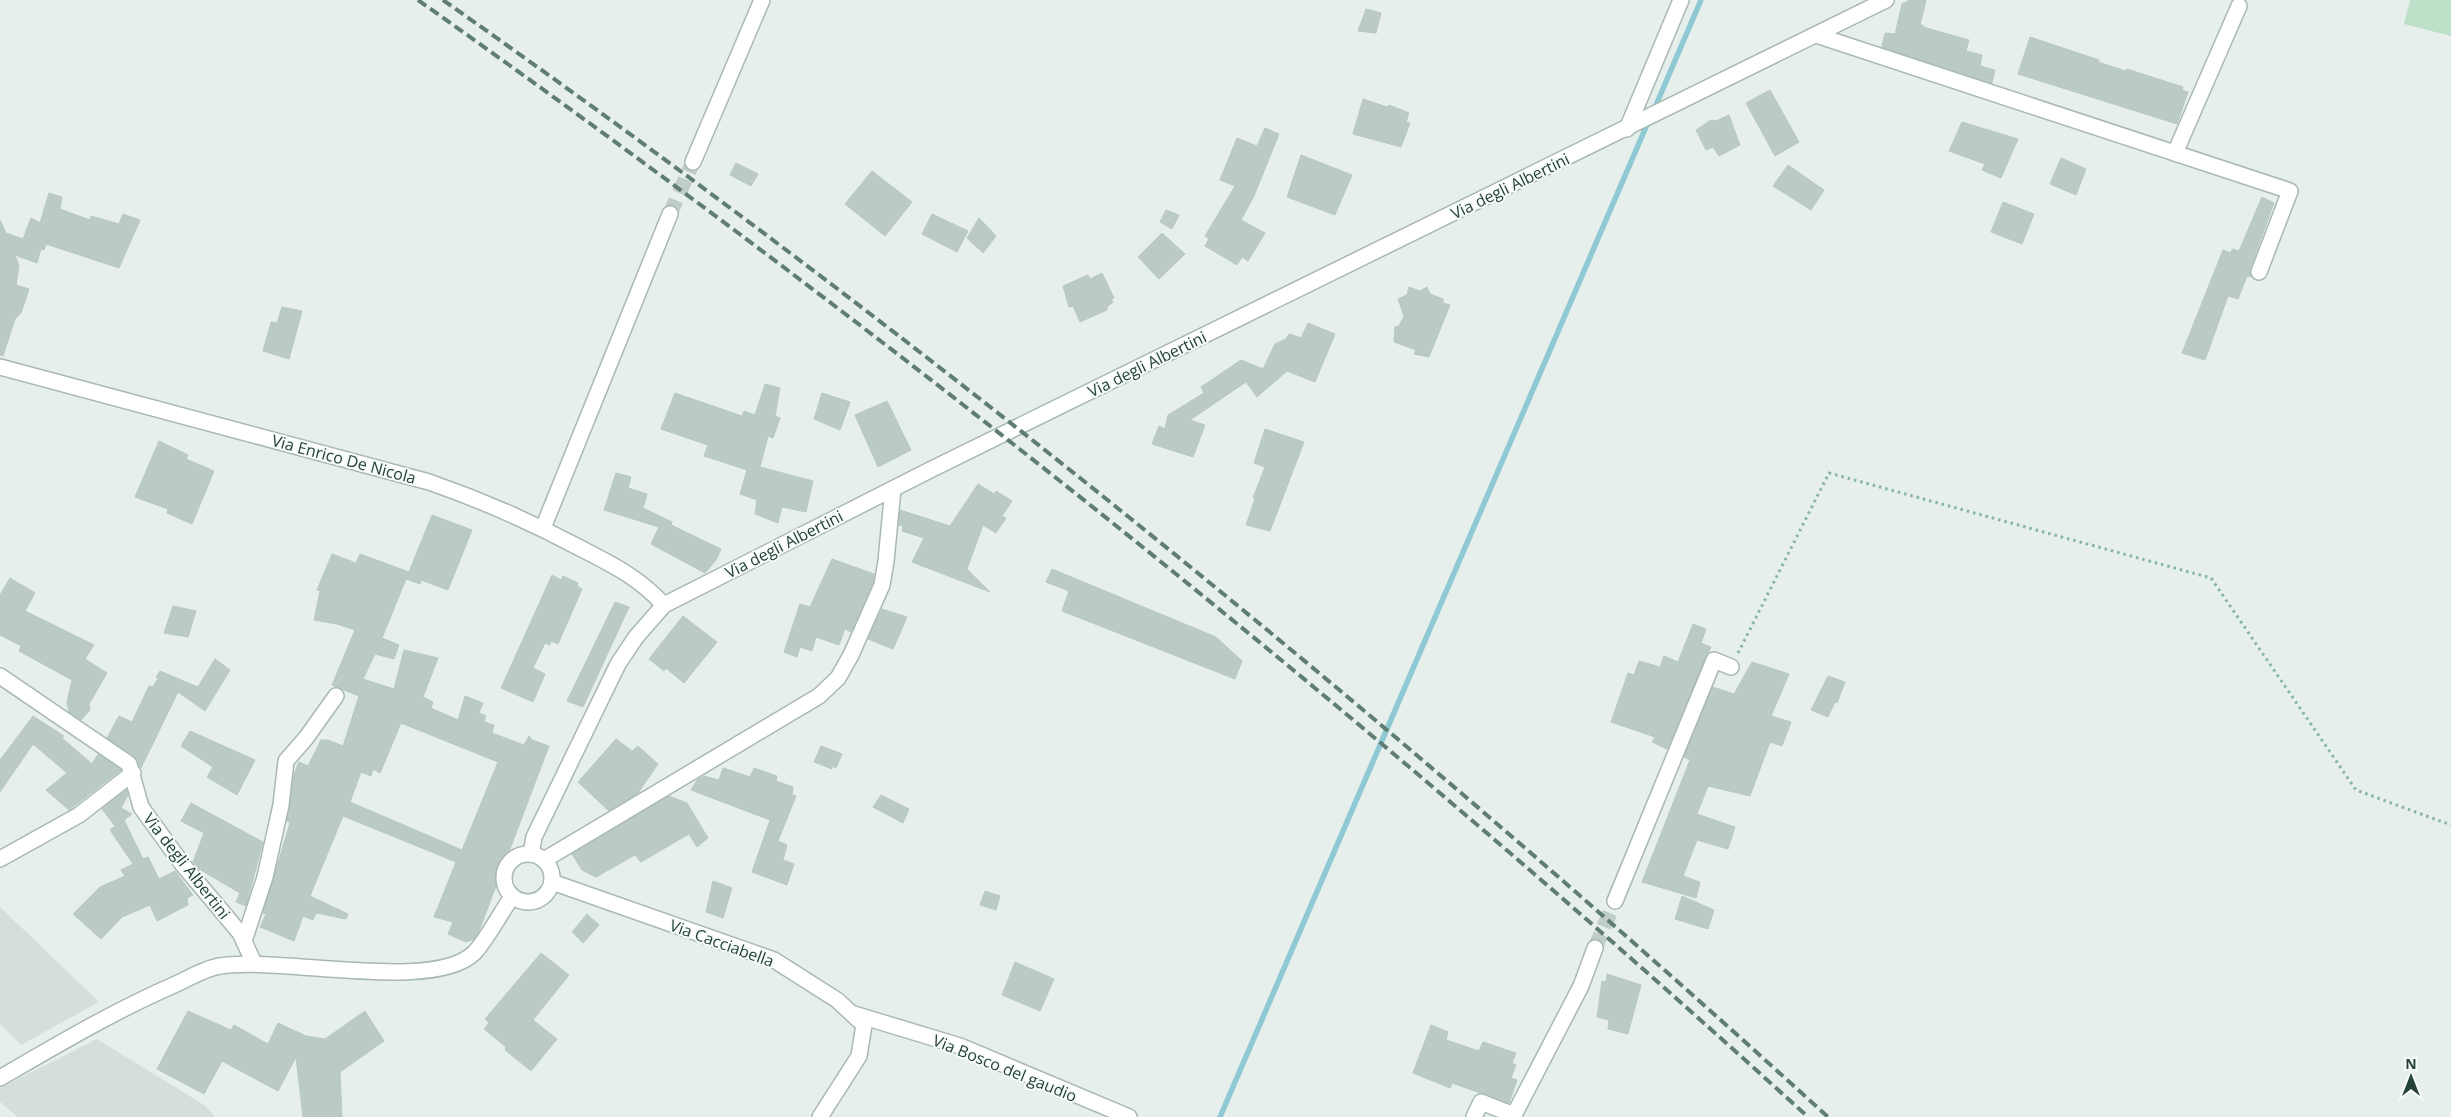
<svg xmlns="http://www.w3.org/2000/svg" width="2451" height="1117" viewBox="0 0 2451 1117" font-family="'Open Sans',sans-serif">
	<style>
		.built { fill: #d4dfda }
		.green { fill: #bfe0c8 }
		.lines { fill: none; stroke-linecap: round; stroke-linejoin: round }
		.stream { stroke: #8ec9d4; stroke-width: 5.5 }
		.building { fill: #bbcac4; stroke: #b8c9c2; fill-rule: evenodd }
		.minor-tunnel { stroke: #bfccc8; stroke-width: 15; stroke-dasharray: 15 8; stroke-linecap: butt }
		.minor-casing { stroke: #a8b8b2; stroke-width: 18 }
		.path { stroke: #86b3a5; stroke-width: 3; stroke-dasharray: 2.5 4; stroke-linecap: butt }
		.minor { stroke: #fff; stroke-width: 15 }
		.rail { stroke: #5f7d75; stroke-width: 4; stroke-dasharray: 10 5; stroke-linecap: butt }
		.labels { text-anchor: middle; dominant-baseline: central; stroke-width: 4; stroke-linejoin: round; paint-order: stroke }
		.street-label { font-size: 16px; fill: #24423a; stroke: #f7fbf9 }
	</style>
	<rect width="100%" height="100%" fill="#e6efeb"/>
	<!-- built -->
	<g class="built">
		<polygon points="0,907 99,1002 21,1045 0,1024"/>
		<polygon points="97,1039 204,1105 215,1117 18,1117 0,1102 0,1088"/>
	</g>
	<!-- green -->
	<polygon class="green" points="2410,0 2451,0 2451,36 2404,24"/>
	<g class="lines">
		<!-- stream -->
		<g class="stream">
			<polyline points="1653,112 1701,0"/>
			<polyline points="1220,1117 1649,120"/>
		</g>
	</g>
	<!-- building -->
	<g class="building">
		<polygon points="1910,0 1926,0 1920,25 1923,25 1923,27 1969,40 1966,51 1982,55 1980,66 1995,70 1992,83 1882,47 1885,33 1895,34 1902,4"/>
		<polygon points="1366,9 1381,13 1376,33 1358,31"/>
		<polygon points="2030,37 2099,60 2098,62 2126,71 2127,69 2183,87 2182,90 2188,92 2177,124 2018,74"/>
		<polygon points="1770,90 1799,142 1775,156 1746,103"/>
		<polygon points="1363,99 1387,107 1389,105 1409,113 1406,122 1410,123 1401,147 1353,134"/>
		<polygon points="1729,115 1740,145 1719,156 1713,147 1706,150 1696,130 1711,120 1716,121"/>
		<polygon points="1962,122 2018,139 2001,178 1982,170 1985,164 1949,151"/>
		<polygon points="1265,128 1279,134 1254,196 1241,220 1265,233 1248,261 1242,257 1237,265 1205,246 1209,239 1205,236 1235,186 1220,180 1237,138 1257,146"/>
		<polygon points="1301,155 1352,175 1335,215 1287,197"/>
		<polygon points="2061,158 2086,169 2076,195 2050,184"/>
		<polygon points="736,163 758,174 751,186 730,175"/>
		<polygon points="1788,165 1824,190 1811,210 1773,186"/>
		<polygon points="872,171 912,202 885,236 845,204"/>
		<polygon points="49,193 62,197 60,209 90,220 91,216 119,224 123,214 140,220 119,268 46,244 44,250 41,249 37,263 15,255 19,266 16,285 29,289 21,313 15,319 3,356 0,355 0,220 6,233 23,239 31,218 40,223"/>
		<polygon points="2262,197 2274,203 2250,269 2251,277 2247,276 2238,299 2228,296 2205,360 2182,353 2223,250 2231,253 2232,249 2239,251"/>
		<polygon points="2003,202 2034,214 2022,244 1991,232"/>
		<polygon points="1166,210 1179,215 1172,229 1160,222"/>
		<polygon points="932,214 968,231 957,252 922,234"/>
		<polygon points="979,218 996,236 983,253 967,238"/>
		<polygon points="1162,233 1185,254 1159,279 1138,257"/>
		<polygon points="1102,273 1114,298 1111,299 1113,302 1107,307 1107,310 1080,322 1073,306 1069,307 1063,286 1088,275 1090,279"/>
		<polygon points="1409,287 1420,291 1427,287 1430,294 1443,299 1443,303 1450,305 1429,357 1414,354 1416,350 1394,342 1395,327 1399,326 1404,316 1398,299 1407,295"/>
		<polygon points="282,307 302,311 289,359 263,351 271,322 277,323"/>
		<polygon points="1308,323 1335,334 1315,382 1287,371 1257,397 1246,382 1190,420 1205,425 1193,457 1152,444 1159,426 1165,429 1168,415 1204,393 1201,387 1241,360 1263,369 1275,344 1286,339 1289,334 1301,338"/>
		<polygon points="765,384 780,388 775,416 780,418 773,438 768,436 760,467 813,481 806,512 782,507 778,523 755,514 757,500 740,494 747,470 704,456 708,445 661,429 675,393 742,416 744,411 755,415"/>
		<polygon points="822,393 850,402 840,430 814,419"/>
		<polygon points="887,401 911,450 878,467 855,415"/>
		<polygon points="1265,429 1304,442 1270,531 1246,525 1255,499 1253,498 1265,467 1254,463"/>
		<polygon points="159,441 188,455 186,459 214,471 192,524 167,513 168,509 135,497"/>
		<polygon points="616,473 631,477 628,488 647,494 643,508 672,522 671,525 721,549 716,560 705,573 651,544 659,527 604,510"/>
		<polygon points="978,484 994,494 996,491 1012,501 1002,516 1006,518 996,533 983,525 967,569 990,592 912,562 924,538 902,531 903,526 899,525 900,510 950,526"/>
		<path d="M432,515L472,530L448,590L421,580L420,584L406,579L382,638L399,645L394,659L375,654L363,679L394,689L404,650L438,658L423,697L433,702L431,708L458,720L465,696L483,703L479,713L486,716L484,722L494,725L492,733L524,745L529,736L532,740L549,746L479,931L474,939L466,942L448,934L453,922L434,917L456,862L343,816L310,896L348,914L346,919L316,913L313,920L303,916L294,941L260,927L266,914L263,913L290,823L287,821L294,774L299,762L308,766L321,740H328L343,746L359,696L332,685L355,630L337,624L314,620L320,591L317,590L332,554L356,563L360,554L409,572ZM401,723L498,762L462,850L350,802L361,772L371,776L373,769L380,773Z"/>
		<polygon points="832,559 874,574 873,582 851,632 845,629 839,645 816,637 812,651 800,647 797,657 784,652 800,604 810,607"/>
		<polygon points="1052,569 1216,637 1242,661 1235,679 1062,611 1069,591 1046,582"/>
		<polygon points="552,575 561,580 563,576 578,583 577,586 582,589 558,644 551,641 550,645 545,643 533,668 545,674 533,702 501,688"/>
		<polygon points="10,578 35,593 25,611 94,645 85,659 107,673 89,704 90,710 81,720 69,712 67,702 72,680 19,651 21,646 0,635 0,595"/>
		<polygon points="615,602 629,607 583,707 567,701"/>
		<polygon points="173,606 196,611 188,637 164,633"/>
		<polygon points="882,609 907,617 893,649 868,639"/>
		<polygon points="683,616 717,642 684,683 666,668 664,671 649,659"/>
		<polygon points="1693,624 1706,629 1701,643 1711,647 1667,749 1652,742 1655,737 1611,722 1628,673 1634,675 1639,661 1660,667 1664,656 1678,662"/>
		<polygon points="215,659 230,670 205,711 178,692 141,768 134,756 107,738 119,716 132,722 149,686 153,687 157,680 162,683 156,677 160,671 198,687"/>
		<polygon points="1752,662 1789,674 1771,716 1791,722 1782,746 1770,742 1750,796 1708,786 1697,814 1735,827 1728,849 1697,840 1683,876 1700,882 1696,898 1642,882 1690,760 1684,757 1713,687 1734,694"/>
		<polygon points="1828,676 1845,682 1837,703 1835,702 1828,717 1811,710"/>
		<polygon points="33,716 64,736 62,738 92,764 98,754 121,770 69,810 46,790 67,773 33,744 0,792 0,760"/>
		<polygon points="190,731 255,760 237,795 207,777 213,767 181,746"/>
		<polygon points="616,739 632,751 638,746 658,764 638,793 609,811 578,782"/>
		<polygon points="821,746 842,754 836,768 832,766 832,769 814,762"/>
		<polygon points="723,768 750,777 754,768 777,776 776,781 793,787 792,795 796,796 778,841 787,845 783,860 794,864 787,885 752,872 770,820 691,790 697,780 704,776 719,780"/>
		<polygon points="126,790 128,795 121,808 132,814 124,820 143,859 148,857 159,879 175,871 193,895 187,898 188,905 157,921 150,905 122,917 101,939 73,914 100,887 125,876 121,870 133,864 110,830 115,826 102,809"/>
		<polygon points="881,795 909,809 903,823 873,807"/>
		<polygon points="669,796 687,803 708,838 697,847 689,834 641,862 635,855 596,877 582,870 572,854"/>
		<polygon points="191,803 263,842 246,906 236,902 240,893 199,869 193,862 204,833 181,821"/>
		<polygon points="713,881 732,888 723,918 706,912"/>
		<polygon points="985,891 1000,896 996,910 980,905"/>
		<polygon points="1682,896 1714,910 1708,929 1675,919"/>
		<polygon points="587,914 599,925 583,943 572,932"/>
		<polygon points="541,953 569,975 533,1020 557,1039 531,1071 505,1050 506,1047 484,1029 489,1023 485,1019"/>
		<polygon points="1015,962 1054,979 1040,1011 1002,995"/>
		<polygon points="1607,974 1641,985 1628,1034 1608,1029 1609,1020 1597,1017 1602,981 1606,982"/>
		<polygon points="188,1011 231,1030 234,1025 268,1044 278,1023 306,1036 325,1039 365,1011 384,1041 340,1072 342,1117 303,1117 296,1057 278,1091 222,1061 204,1094 157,1069"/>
		<polygon points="1431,1025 1448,1032 1446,1040 1479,1051 1483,1042 1516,1053 1512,1063 1516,1065 1511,1078 1517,1080 1509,1103 1452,1083 1450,1088 1413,1073"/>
	</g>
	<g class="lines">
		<!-- minor-tunnel -->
		<g class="minor-tunnel">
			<polyline points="670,214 693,162"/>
			<polyline points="1595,948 1615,901"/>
		</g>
		<!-- minor casing -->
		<g class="minor-casing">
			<g id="minor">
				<polyline points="1816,35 2290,191 2259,272"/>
				<polyline points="1627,129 1681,0"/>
				<polyline points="2175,153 2239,6"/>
				<polyline points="693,162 762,0"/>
				<path d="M0,367L429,482C481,500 531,522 580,548C613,565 638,577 664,605"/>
				<polyline points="543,528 670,214"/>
				<polyline points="0,676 129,764 141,807 183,865 240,933 254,963"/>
				<polyline points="531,854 534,837 618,664 636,637 664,605 930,470 1886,0"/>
				<circle cx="528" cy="878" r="24"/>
				<polyline points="0,859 79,815 133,773"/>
				<polyline points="544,860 819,696 838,678 851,655 882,585 886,561 893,489"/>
				<polyline points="552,882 774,960 837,1000 864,1025 859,1056 820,1117"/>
				<polyline points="1615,901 1714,660 1731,667"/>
				<polyline points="244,941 265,877 281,805 286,761 306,738 336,696"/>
				<polyline points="854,1014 960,1046 1129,1117"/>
				<path d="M0,1078C57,1045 114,1011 174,985C188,979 205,968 220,966C278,956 433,993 474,953C486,941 501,912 512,897"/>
				<polyline points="1474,1117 1481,1102 1514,1115 1581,986 1595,948"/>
			</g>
		</g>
		<!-- path -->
		<polyline class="path" points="1738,653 1829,473 2211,578 2356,790 2451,825"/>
		<!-- minor -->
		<use href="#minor" class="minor"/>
		<!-- rail -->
		<g class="rail">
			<path d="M418,0C903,343 1369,717 1808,1117"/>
			<path d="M443,0C928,341 1390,718 1828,1117"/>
		</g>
	</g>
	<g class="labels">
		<!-- street labels -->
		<g class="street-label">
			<text transform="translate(1510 186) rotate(-26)">Via degli Albertini</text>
			<text transform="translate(1147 364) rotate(-26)">Via degli Albertini</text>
			<text transform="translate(344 459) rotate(15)">Via Enrico De Nicola</text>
			<text transform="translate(784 544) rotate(-27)">Via degli Albertini</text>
			<text transform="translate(187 866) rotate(52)">Via degli Albertini</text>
			<text transform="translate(722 943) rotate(20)">Via Cacciabella</text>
			<text transform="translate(1005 1068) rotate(22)">Via Bosco del gaudio</text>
		</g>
	</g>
	<!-- north arrow -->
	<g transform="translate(2411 1077)" stroke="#f7fbf9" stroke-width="4" paint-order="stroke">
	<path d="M0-4L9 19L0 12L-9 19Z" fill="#24423a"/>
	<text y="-8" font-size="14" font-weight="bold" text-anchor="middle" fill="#24423a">N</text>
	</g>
</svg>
